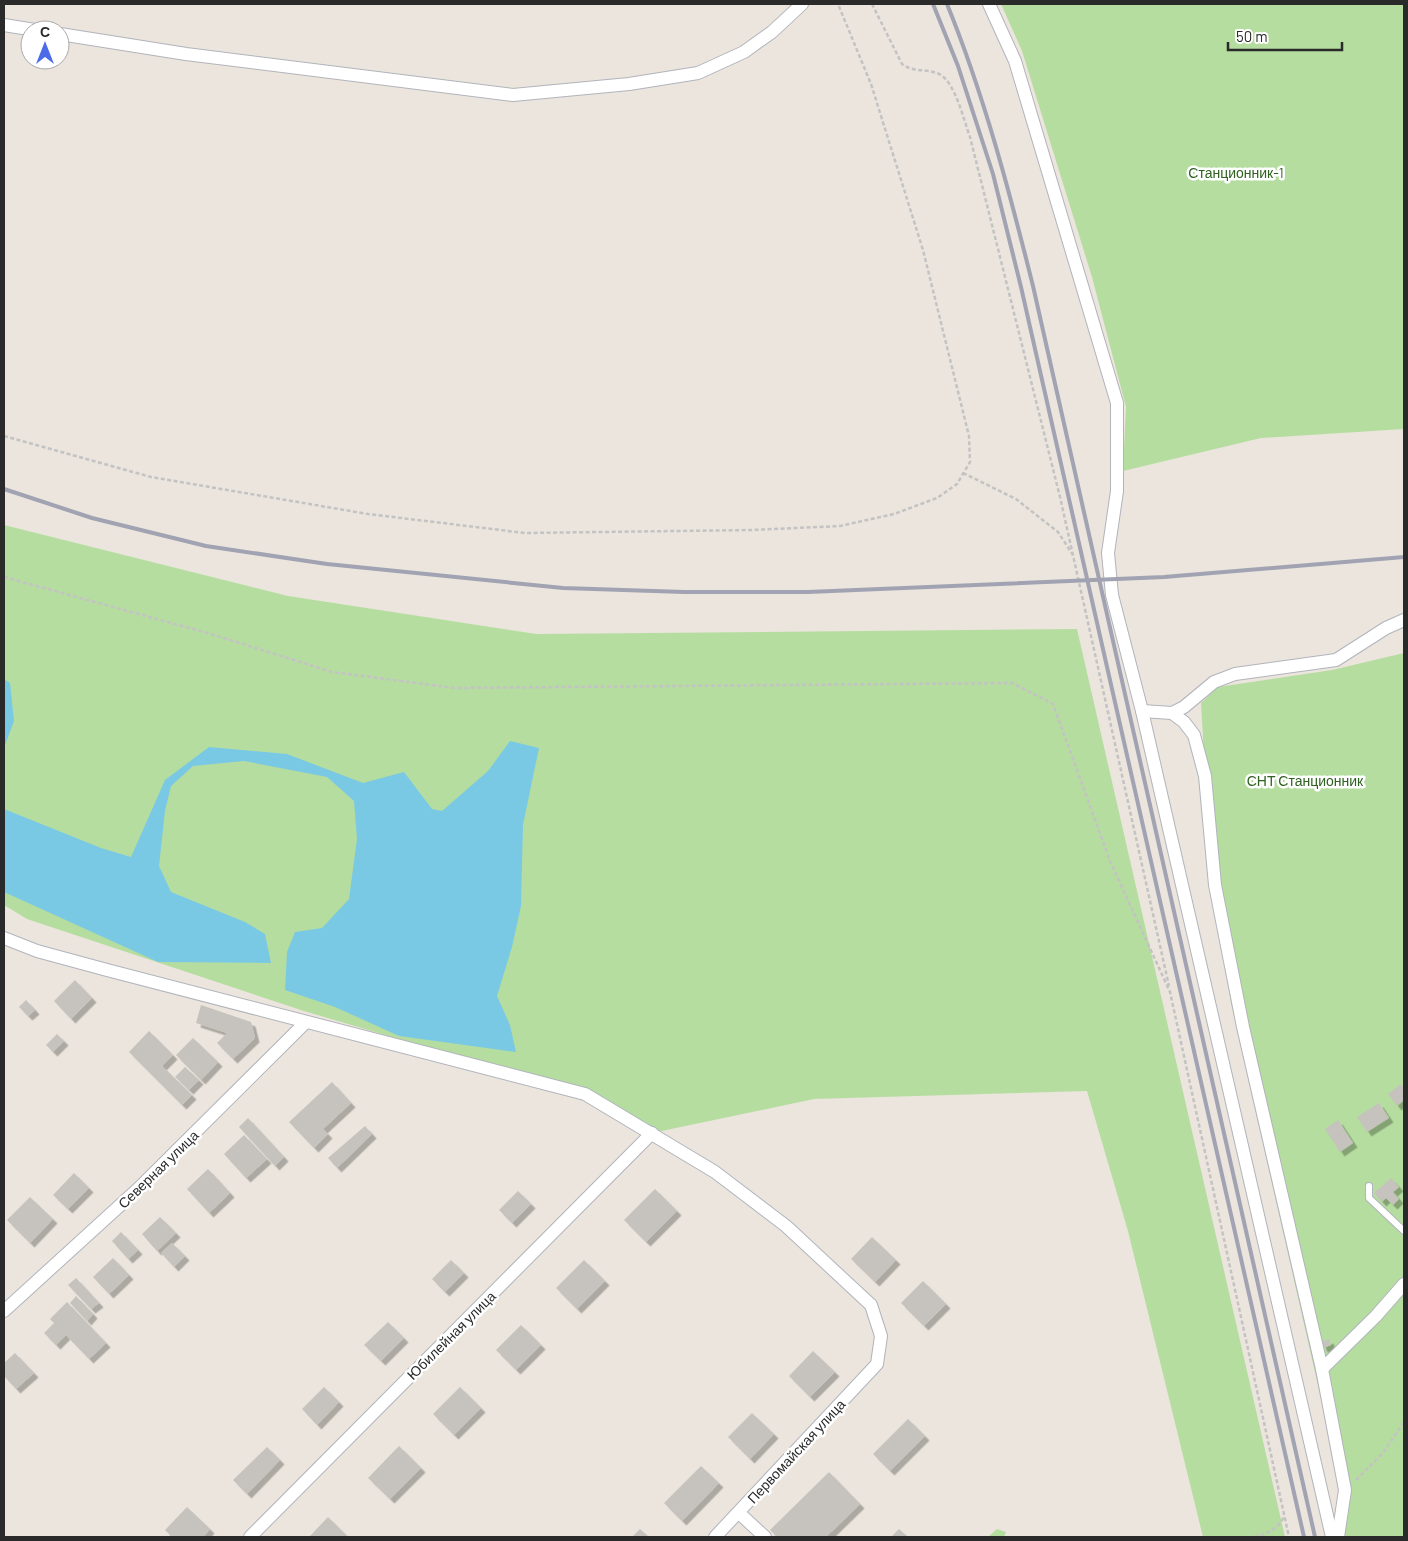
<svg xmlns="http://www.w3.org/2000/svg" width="1408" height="1541" viewBox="0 0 1408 1541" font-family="Barlow,sans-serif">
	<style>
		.green { fill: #b5dd9f }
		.water { fill: #7ac9e4 }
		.building { fill: #c6c2bd; filter: url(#shadow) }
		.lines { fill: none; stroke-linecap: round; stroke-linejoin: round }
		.service-casing { stroke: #b1b4bc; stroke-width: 8 }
		.minor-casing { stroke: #b1b4bc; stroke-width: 14 }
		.path { stroke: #c3c3c3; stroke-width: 2.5; stroke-dasharray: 4 2.5; stroke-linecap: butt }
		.service { stroke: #fff; stroke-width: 6 }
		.minor { stroke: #fff; stroke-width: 12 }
		.rail { stroke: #a1a3b3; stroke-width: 4 }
		.labels { text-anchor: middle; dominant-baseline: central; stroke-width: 5; stroke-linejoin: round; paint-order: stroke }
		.park-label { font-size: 14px; fill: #2f6121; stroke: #fff }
		.street-label { font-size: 14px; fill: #2a2a2a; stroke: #fff }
	</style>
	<defs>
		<filter id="shadow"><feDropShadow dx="4.5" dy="4.5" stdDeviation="0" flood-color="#0004"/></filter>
	</defs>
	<rect width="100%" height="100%" fill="#ebe5dd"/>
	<!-- green -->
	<g class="green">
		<polygon points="1001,4 1404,4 1404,429 1261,438 1123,471 1126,407 1092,277 1022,51"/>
		<polygon points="4,525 288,596 536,634 1077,629 1285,1537 1203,1537 1128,1231 1087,1091 814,1099 652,1133 585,1094 304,1011 27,919 4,905"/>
		<polygon points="1404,653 1404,1537 1336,1537 1342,1491 1231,1003 1211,874 1201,703 1218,687 1332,670"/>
		<polygon points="997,1529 1006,1532 1004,1537 988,1537"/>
	</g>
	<!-- water -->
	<g class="water">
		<polygon points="4,679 10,683 14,721 4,748"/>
		<polygon points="510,741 539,748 523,825 521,906 512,947 497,996 510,1025 516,1052 399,1036 335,1007 285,990 287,952 295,932 322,928 349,899 357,839 354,801 327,777 244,761 193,766 171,786 165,811 159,866 171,892 245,922 265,934 271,963 158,962 4,892 4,809 101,848 131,857 165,780 209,747 287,754 363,783 404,772 432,809 442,811 488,771"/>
	</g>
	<!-- building -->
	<g class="building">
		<polygon points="75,980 92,998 71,1019 54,1001"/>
		<polygon points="26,1000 35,1010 28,1016 19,1007"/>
		<polygon points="201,1005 251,1022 255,1038 233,1059 217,1043 227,1033 196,1023"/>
		<polygon points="149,1031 173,1055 162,1066 192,1095 182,1105 129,1052"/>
		<polygon points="57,1034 64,1041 53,1052 46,1045"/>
		<polygon points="193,1038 218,1062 201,1080 176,1055"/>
		<polygon points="185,1067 199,1080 189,1090 175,1077"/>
		<polygon points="332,1082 351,1103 323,1129 328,1134 314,1148 289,1122"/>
		<polygon points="1401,1084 1404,1089 1404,1100 1397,1106 1388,1094"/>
		<polygon points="1379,1103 1389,1118 1367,1132 1357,1117"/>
		<polygon points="248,1118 284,1157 275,1166 239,1127"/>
		<polygon points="1338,1120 1353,1143 1340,1152 1325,1129"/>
		<polygon points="365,1126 372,1134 337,1168 328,1158"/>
		<polygon points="244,1135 267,1159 246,1178 224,1154"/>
		<polygon points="208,1169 230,1193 209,1213 187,1189"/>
		<polygon points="74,1173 89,1188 68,1209 53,1195"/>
		<polygon points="1391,1178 1399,1187 1393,1192 1399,1199 1393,1205 1386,1198 1382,1202 1374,1193"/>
		<polygon points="655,1189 677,1211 646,1242 624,1220"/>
		<polygon points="518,1191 531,1204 512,1223 499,1210"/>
		<polygon points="30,1197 53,1219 30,1243 7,1220"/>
		<polygon points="160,1217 176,1233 157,1251 142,1234"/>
		<polygon points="121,1232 138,1250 128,1259 112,1241"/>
		<polygon points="872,1237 896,1260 875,1282 851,1259"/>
		<polygon points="172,1243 185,1256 174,1267 161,1253"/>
		<polygon points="113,1258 129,1275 109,1294 93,1277"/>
		<polygon points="451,1260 464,1273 445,1292 432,1279"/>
		<polygon points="584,1260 605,1281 577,1309 556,1288"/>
		<polygon points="76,1278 99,1303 91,1309 68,1285"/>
		<polygon points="923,1281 946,1304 924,1326 901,1303"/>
		<polygon points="76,1296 93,1314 87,1321 70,1303"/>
		<polygon points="67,1302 106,1343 89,1359 66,1335 56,1345 44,1333 54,1323 50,1319"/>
		<polygon points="388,1322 404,1338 381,1361 364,1345"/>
		<polygon points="521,1325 541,1345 516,1370 496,1350"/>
		<polygon points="1329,1339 1331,1345 1323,1348 1321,1342"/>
		<polygon points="813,1351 835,1372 810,1397 789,1376"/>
		<polygon points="15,1353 34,1373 16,1389 4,1376 4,1363"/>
		<polygon points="324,1387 339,1402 317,1425 302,1409"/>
		<polygon points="460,1387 481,1408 454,1435 433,1414"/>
		<polygon points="752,1413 774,1434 750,1459 728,1437"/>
		<polygon points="908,1419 925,1436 890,1471 873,1454"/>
		<polygon points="399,1446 421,1468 390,1499 368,1478"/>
		<polygon points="267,1447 280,1460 247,1494 233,1480"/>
		<polygon points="701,1466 719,1483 682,1521 664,1503"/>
		<polygon points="829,1472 860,1504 826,1537 777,1537 770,1530"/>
		<polygon points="187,1507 210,1529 203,1537 172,1537 165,1530"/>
		<polygon points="328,1517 348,1537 309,1537"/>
		<polygon points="640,1529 649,1537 632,1537"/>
		<polygon points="899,1529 908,1537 891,1537"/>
	</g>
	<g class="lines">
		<!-- service casing -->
		<g class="service-casing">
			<polyline id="service" points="1369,1186 1369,1198 1404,1231"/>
		</g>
		<!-- minor casing -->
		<g class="minor-casing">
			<g id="minor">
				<polyline points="989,4 1015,61 1117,403 1117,491 1108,553 1112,595 1142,711 1332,1537"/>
				<polyline points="4,25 35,30"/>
				<polyline points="60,34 186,54 513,95 629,84 698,73 744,52 772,32 802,4"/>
				<polyline points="1142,711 1172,713"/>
				<polyline points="4,938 37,951 107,970 585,1094 715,1172 786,1226 871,1305 881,1336 877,1364 715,1537"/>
				<polyline points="4,1311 138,1189 306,1022"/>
				<polyline points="1322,1369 1376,1316 1404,1284"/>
				<polyline points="739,1513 765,1537"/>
				<polyline points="250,1537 652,1133"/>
				<polyline points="1338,1537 1345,1490 1322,1369 1243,1027 1215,885 1205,776 1194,735 1184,722 1172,713 1184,707 1214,682 1235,674 1336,660 1386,628 1404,620"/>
			</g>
		</g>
		<!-- path -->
		<g class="path">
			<path d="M872,4L902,64C914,73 926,68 939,74C955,81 964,121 970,137L1060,497L1169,986"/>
			<polyline points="4,436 151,477 368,514 525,533 751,530 840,526 894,514 937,498 957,484 970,462 969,436 923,250 871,84 838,4"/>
			<polyline points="963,473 1016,499 1058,532 1073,555"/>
			<polyline points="4,577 211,634 332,672 455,688 1012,683 1053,704 1110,861 1170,992 1289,1537"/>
			<polyline points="1356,1480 1383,1453 1404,1422"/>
			<path d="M1254,1537C1268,1534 1277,1529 1284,1517"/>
		</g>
		<!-- service -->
		<use href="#service" class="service"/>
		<!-- minor -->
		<use href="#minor" class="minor"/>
		<!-- rail -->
		<g class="rail">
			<polyline points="933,4 958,66 993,174 1021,287 1304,1537"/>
			<path d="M947,4C984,95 1009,190 1033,286L1315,1537"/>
			<polyline points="4,489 92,518 206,546 327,564 563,588 684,592 808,592 1164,577 1404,557"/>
		</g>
	</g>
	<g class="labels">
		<!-- park labels -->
		<g class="park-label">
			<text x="1236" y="172">Станционник-1</text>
			<text x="1305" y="780">СНТ Станционник</text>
		</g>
		<!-- street labels -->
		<g class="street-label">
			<text transform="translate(158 1169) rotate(-44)">Северная улица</text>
			<text transform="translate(451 1335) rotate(-45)">Юбилейная улица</text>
			<text transform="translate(796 1451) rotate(-47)">Первомайская улица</text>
		</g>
	</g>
	<!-- border -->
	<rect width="1408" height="1541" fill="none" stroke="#2a2a2a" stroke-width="10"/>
	<!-- north arrow -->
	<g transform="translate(45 45)"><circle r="24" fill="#ffffff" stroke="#aaaaaa"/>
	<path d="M0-4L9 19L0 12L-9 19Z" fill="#4c6be9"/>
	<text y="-8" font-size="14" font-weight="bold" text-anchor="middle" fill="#2a2a2a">С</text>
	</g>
	<!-- scale -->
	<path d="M1228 42v8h114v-8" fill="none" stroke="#2a2a2a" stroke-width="2.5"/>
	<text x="1236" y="42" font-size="15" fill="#2a2a2a" stroke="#ffffff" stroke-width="4" paint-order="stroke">50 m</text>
</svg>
